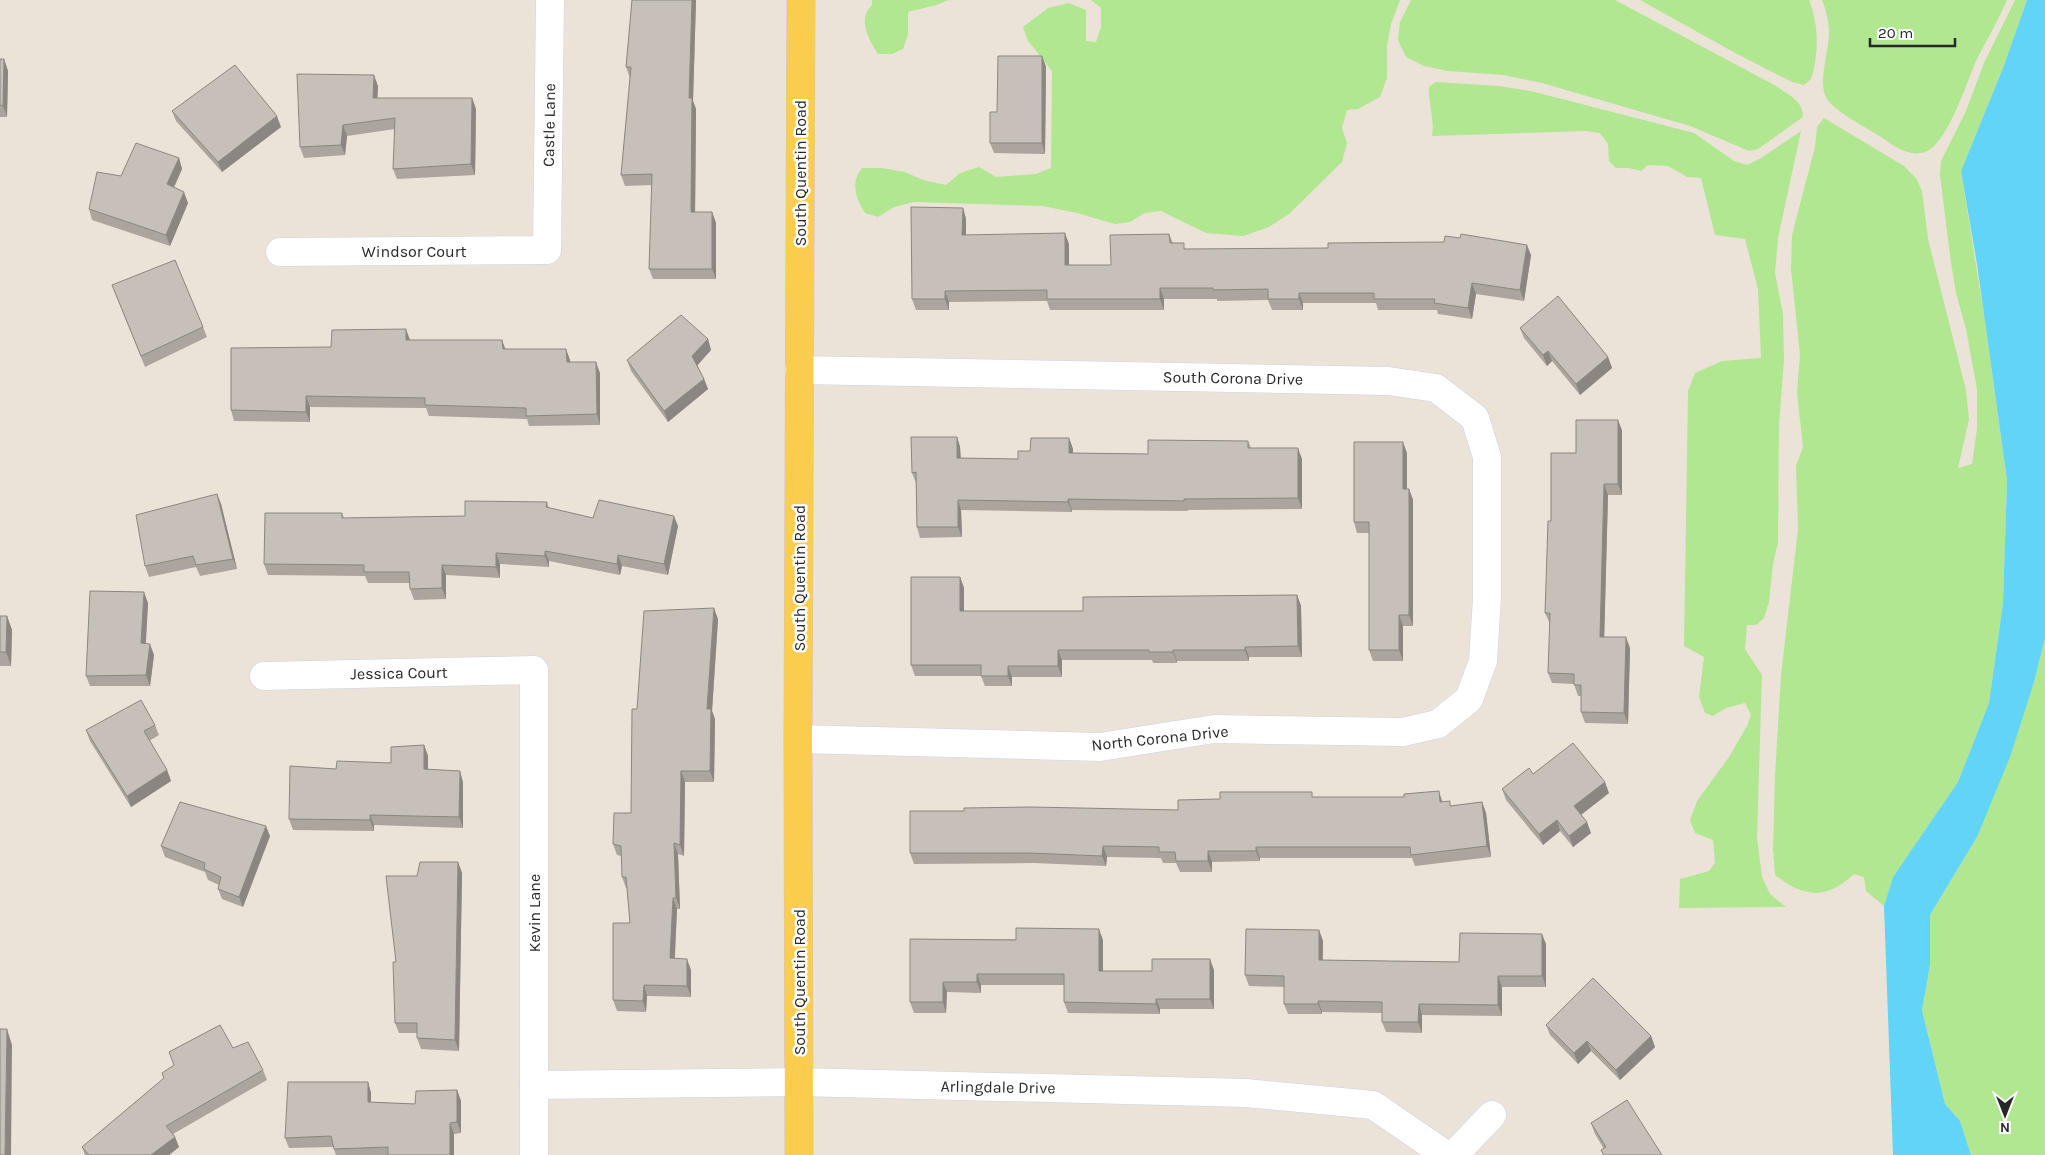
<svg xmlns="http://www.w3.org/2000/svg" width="2045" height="1155" viewBox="0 0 2045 1155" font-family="Karla,sans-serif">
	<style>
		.green { fill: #b0e790 }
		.water { fill: #62d4f7 }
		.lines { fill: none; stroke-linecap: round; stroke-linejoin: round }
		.minor-casing { stroke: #cdd2e3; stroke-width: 29 }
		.major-casing { stroke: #c7c7c7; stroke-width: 29 }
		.minor { stroke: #fff; stroke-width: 28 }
		.major { stroke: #fbcd4e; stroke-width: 28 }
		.wall { fill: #aba59e }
		.shaded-wall { fill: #8b8681 }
		.building { fill: #c7c0b8; stroke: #8b8681 }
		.labels { text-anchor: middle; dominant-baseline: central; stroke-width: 5; stroke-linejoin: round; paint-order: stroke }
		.street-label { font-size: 16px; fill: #282828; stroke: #fff }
	</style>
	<rect width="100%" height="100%" fill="#ece3d8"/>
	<!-- green -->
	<g class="green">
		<path d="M872,0H949L936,5L908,12V35L903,49L892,54H878C869,40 857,19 872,5Z"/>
		<path d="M1091,0H1400L1391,24L1387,46V78L1380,97L1358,109L1347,110L1342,128L1347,143L1342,162L1289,214L1269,227L1243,236L1206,233L1161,211L1145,213L1130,222L1115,224L1077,213L1043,206L914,202L894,207L878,217L865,213C856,199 850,183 862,168H882L905,172L923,180L946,185L960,173L979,167L996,177L1036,174L1051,168L1052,71L1028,41L1023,27L1048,8L1069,3L1086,10V41L1096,42L1101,27V8Z"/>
		<path d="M1411,0H1615L1778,87C1790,96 1803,101 1803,117L1758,149L1749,151L1690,126L1542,83L1503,75L1448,71L1424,66L1406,57L1398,40L1400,22Z"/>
		<path d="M1640,0H1809C1819,25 1819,54 1811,79L1804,85L1792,82L1737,54Z"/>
		<path d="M1822,0H2007C1998,21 1986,41 1976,61C1967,82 1947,145 1925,152C1907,158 1892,144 1878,135C1865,127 1832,110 1826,97C1818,80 1829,52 1829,33C1829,22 1826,10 1822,0Z"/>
		<path d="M2015,0H2027L2003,68L1961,171L1984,315L2007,480L2003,603L1989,703L1958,782L1893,877L1884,906L1866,891L1864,877L1854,874C1826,900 1805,898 1775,875L1773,849L1775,776L1781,675L1798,529L1796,466L1803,447L1797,393L1800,355L1791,269L1792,235L1815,147L1817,127L1824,118L1904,166L1916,178L1922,191L1928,239L1966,390L1969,419L1958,468L1972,464L1977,429V389L1966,329L1956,293L1950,256L1940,175L1941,161L1966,111L1984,63Z"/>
		<path d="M1436,82L1499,86L1531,91L1694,133L1734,161L1747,165L1761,158L1801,131L1778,238L1775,273L1783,314L1784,360L1779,424L1778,543L1773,564L1769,602L1764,618L1756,625H1747L1745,649L1762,675L1757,837L1762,877L1770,894L1786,907L1679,908L1680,879L1709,871L1715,863L1713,840L1695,833L1690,820L1697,801L1729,757L1747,726L1751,715L1745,703L1726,708L1713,716L1705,713L1699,697L1704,657L1684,646L1688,391L1695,373L1722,361L1761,358L1758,289L1745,239L1715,235L1701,178L1687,177L1668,166L1648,165L1641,171L1629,168H1616L1609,161L1608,144L1600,133L1586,131L1432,136C1435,119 1428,104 1429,87Z"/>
		<polygon points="2045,638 2045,1155 1971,1155 1960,1121 1945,1104 1922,1010 1930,965 1930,915 1977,837 2034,682"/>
	</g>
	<!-- water -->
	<polygon class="water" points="2027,0 2045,0 2045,638 2034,682 2010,757 1977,837 1930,915 1930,965 1922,1010 1945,1104 1960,1121 1971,1155 1893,1155 1884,906 1893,877 1958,782 1989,703 2003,603 2007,480 1977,264 1961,171 2003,68"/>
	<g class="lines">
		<!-- minor casing -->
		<g class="minor-casing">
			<g id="minor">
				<polyline points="280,252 547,250 550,0"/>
				<polyline points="264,676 534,670 534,1155"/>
				<polyline points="798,739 1100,747 1214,729 1403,732 1438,724 1469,699 1483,661 1487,598 1487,457 1475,418 1436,388 1388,381 799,370"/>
				<polyline points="534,1085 798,1082 1246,1093 1373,1105 1446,1155"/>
				<polyline points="1454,1155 1492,1115"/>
			</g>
		</g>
		<!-- major casing -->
		<g class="major-casing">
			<polyline id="major" points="799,1155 798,739 801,0"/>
		</g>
		<!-- minor -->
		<use href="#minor" class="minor"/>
		<!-- major -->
		<use href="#major" class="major"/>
	</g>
	<!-- wall -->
	<g class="wall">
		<polygon points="632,0 696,0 693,101 696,109 695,212 712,212 716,223 716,279 653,279 649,269 652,185 625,186 621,175 630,78 626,67"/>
		<polygon points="1042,56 1046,67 1045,154 994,153 990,143 997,112"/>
		<polygon points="0,59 4,59 8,71 7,117 0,117"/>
		<polygon points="378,86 377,98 472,98 476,109 475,175 397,179 393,169 395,129 347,136 345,155 304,158 300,147"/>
		<polygon points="172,111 281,127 222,172 176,121"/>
		<polygon points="179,158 182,169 174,188 188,203 170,246 92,220 89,209 121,176"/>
		<polygon points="963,208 966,219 966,235 1069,244 1069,265 1111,265 1169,234 1173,243 1186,249 1531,255 1524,301 1476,294 1472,319 1438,314 1437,310 1378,310 1376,303 1303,303 1303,310 1272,310 1268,300 1217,301 1217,299 1164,299 1164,310 1050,310 1047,301 949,302 949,310 916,310 912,299"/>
		<polygon points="112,285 203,327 207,337 145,367"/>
		<polygon points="1520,328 1608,357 1612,368 1580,395 1552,361 1547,366 1524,338"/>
		<polygon points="708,339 711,350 697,365 704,379 708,389 668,422 631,371 627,360"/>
		<polygon points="410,340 502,340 505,349 566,349 570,362 600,373 600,425 529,426 527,419 429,416 426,408 310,407 310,422 234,421 231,410 331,347"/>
		<polygon points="1622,430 1622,495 1608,495 1604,637 1630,648 1628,724 1585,723 1581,712 1581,696 1578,696 1574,684 1552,683 1548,673 1550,624 1545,613 1551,521 1576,453"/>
		<polygon points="957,437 960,447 961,458 1018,459 1069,438 1073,449 1073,453 1148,454 1248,441 1251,448 1302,459 1302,509 1188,510 1188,511 1072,510 1072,512 961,510 962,537 920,538 917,527 916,483 912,473"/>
		<polygon points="1407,453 1407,489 1409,489 1413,500 1413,626 1403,626 1403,661 1373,661 1369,650 1369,533 1357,533 1354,522"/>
		<polygon points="217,494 221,504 237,569 200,576 196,567 149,577 145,566"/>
		<polygon points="547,502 549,508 593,518 678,526 668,575 622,566 620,575 549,561 549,567 500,564 500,578 446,575 446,599 414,600 410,589 410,583 368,583 365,576 268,575 264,564 342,513 344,518 465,516"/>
		<polygon points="960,577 964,588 964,611 1083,611 1297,595 1301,606 1302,657 1249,657 1249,661 1177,661 1177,663 1153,663 1152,660 1062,660 1062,677 1012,677 1012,686 985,686 981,676 915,676 911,665"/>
		<polygon points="148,603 146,643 154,655 150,686 90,686 86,676"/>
		<polygon points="0,616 7,616 12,630 11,666 0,666"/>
		<polygon points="718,619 712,711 715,719 714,782 685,782 684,856 678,854 680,909 677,909 675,958 691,970 691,997 647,996 646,1012 617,1011 613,1000 630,923 627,888 626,888 622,877 622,856 617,855 613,844 631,813 637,709"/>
		<polygon points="155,725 159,735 149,741 167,770 171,781 131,807 90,741 86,730"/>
		<polygon points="424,745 428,756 428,770 463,782 463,828 374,825 374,831 293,830 289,819 336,769 391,763"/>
		<polygon points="1533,774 1609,793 1581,815 1591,833 1573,847 1560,831 1543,845 1506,800 1502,789"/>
		<polygon points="1314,797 1442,802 1452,806 1482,802 1486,813 1491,857 1415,866 1412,858 1260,858 1260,861 1212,862 1212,872 1180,872 1176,863 1163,863 1161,858 1107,857 1106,866 1034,863 914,864 910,853 1178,810"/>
		<polygon points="270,836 243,907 222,899 218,889 219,885 208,880 205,872 165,857 161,846"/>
		<polygon points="458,862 462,873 459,1051 421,1049 417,1038 417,1033 399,1033 395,1023 396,962 417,876"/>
		<polygon points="1319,930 1323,941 1323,960 1459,962 1546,944 1546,987 1502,987 1502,1016 1422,1015 1422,1033 1386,1032 1382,1022 1382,1013 1322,1012 1322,1014 1288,1014 1284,1004 1284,987 1249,986 1245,975"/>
		<polygon points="910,939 1103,940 1103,971 1152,971 1214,970 1214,1009 1160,1009 1160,1014 1068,1013 1064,1002 1064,985 981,985 981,993 947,992 946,1013 914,1013 910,1002"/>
		<polygon points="1546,1025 1651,1036 1655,1047 1620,1080 1591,1051 1578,1064 1550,1035"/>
		<polygon points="233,1048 263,1070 267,1080 173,1134 175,1137 179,1147 169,1155 85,1155 82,1147 164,1078 162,1073"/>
		<polygon points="368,1082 371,1093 371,1102 415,1104 457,1090 461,1101 461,1133 454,1134 454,1155 336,1155 333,1147 289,1148 285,1138"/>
		<polygon points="1591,1123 1662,1155 1603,1155 1601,1150 1604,1149 1595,1134"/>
	</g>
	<!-- shaded-wall -->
	<g class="shaded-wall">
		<polygon points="692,0 696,0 693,101 696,109 695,222 691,212 689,98"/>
		<polygon points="1042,56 1046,67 1045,154 1042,143"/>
		<polygon points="4,59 8,71 7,117 3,106"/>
		<polygon points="374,75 378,86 377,109 373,98"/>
		<polygon points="472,98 476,109 475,175 471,164"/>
		<polygon points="277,116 281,127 222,172 218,162"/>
		<polygon points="343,125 347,136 345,155 341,145"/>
		<polygon points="179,158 182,169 170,195 167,184"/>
		<polygon points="184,192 188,203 170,246 166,235"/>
		<polygon points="963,208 966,219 966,246 962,235"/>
		<polygon points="712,212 716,223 716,279 712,269"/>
		<polygon points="1065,233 1069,244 1069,276 1065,265"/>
		<polygon points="1527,245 1531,255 1524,301 1520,290"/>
		<polygon points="1472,283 1476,294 1472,319 1468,308"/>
		<polygon points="1160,288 1164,299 1164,310 1160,299"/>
		<polygon points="945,291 949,302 949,310 945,299"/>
		<polygon points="1299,293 1303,303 1303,310 1299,299"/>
		<polygon points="406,329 410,340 410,351 406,340"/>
		<polygon points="708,339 711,350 696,367 692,356"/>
		<polygon points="502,340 506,351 503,349"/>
		<polygon points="566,349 570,360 571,372 567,362"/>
		<polygon points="1548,351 1552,361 1547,366 1543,355"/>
		<polygon points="1608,357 1612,368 1580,395 1576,384"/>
		<polygon points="596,362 600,373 600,425 597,414"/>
		<polygon points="704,379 708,389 668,422 664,411"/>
		<polygon points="306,396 310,407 310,422 306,412"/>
		<polygon points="1618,420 1622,430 1622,495 1618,484"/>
		<polygon points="957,437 960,447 961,469 957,458"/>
		<polygon points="1069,438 1073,449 1073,463 1069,453"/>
		<polygon points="1403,442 1407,453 1407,500 1403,489"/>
		<polygon points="1298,448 1302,459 1302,509 1298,498"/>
		<polygon points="1604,484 1608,495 1604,647 1600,637"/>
		<polygon points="1409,489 1413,500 1413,626 1409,615"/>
		<polygon points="217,494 221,504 237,569 233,559"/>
		<polygon points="1068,499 1072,510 1072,512 1068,502"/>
		<polygon points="958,500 961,510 962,537 958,527"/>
		<polygon points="674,516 678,526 668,575 664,564"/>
		<polygon points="545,551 549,561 549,567 545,556"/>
		<polygon points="496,553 500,564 500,578 496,567"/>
		<polygon points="618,555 622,566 620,575 617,564"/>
		<polygon points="442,565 446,575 446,599 442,588"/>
		<polygon points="960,577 964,588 964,622 960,611"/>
		<polygon points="144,592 148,603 145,653 141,643"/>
		<polygon points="1297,595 1301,606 1302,657 1298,646"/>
		<polygon points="714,608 718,619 712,711 715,719 714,782 710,771 707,709"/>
		<polygon points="1399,615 1403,626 1403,661 1399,650"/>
		<polygon points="7,616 12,630 11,666 6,652"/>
		<polygon points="1626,637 1630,648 1628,724 1624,713"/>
		<polygon points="150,644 154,655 150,686 146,675"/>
		<polygon points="1245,647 1249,657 1249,661 1245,650"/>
		<polygon points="1058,650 1062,660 1062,677 1058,666"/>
		<polygon points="1173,650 1177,661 1177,663 1173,652"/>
		<polygon points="1008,666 1012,677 1012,686 1008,676"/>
		<polygon points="424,745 428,756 428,780 424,769"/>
		<polygon points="167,770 171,781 131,807 127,796"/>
		<polygon points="460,771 463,782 463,828 459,817"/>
		<polygon points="681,771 685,782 684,856 680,845"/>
		<polygon points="1605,782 1609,793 1578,817 1574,806"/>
		<polygon points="1439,791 1442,801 1444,813 1440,802"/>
		<polygon points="1482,802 1486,813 1491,857 1487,846"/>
		<polygon points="370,815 374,825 374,831 370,820"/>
		<polygon points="1557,820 1560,831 1543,845 1539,834"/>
		<polygon points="1587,822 1591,833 1573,847 1569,836"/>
		<polygon points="266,826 270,836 243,907 239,897"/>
		<polygon points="674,843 678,854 680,909 676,898"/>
		<polygon points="1103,846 1107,857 1106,866 1102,856"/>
		<polygon points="1256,847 1260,858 1260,861 1256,851"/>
		<polygon points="1208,851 1212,862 1212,872 1208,861"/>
		<polygon points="458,862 462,873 459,1051 455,1040"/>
		<polygon points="673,898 677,909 674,969 670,958"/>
		<polygon points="1099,929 1103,940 1103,982 1099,971"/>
		<polygon points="1319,930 1323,941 1322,971 1319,960"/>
		<polygon points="1542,934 1546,944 1546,987 1542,976"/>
		<polygon points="687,959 691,970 691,997 687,986"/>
		<polygon points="1210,959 1214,970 1214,1009 1210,999"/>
		<polygon points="977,974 981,985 981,993 977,982"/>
		<polygon points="1498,976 1502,987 1502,1016 1498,1005"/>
		<polygon points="943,982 947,992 946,1013 943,1002"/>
		<polygon points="644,985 647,996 646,1012 643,1001"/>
		<polygon points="1156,999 1160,1009 1160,1014 1156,1004"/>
		<polygon points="1318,1001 1322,1012 1322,1014 1318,1004"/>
		<polygon points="1419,1004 1422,1015 1422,1033 1418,1022"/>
		<polygon points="7,1029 12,1045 11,1155 5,1155"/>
		<polygon points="1651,1036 1655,1047 1620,1080 1616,1070"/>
		<polygon points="1587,1041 1591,1051 1578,1064 1574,1053"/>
		<polygon points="368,1082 371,1093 371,1113 368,1102"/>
		<polygon points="457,1090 461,1101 461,1133 457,1122"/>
		<polygon points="450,1123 454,1134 454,1155 450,1155"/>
		<polygon points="175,1137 179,1147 169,1155 151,1155"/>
	</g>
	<!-- building -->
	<g class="building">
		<polygon points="632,0 692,0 689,98 692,98 691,212 712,212 712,269 649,269 652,174 621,175 631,67 626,67"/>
		<polygon points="998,56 1042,56 1042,143 990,143 990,112 997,112"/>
		<polygon points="0,59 4,59 3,106 0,105"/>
		<polygon points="235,65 277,116 218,162 172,111"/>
		<polygon points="297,74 374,75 373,98 472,98 471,164 393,169 395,118 343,125 341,145 300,147"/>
		<polygon points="136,143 179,158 167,184 184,192 166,235 89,209 97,172 121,176"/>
		<polygon points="911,207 963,208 962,235 1065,233 1065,265 1111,265 1110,235 1169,234 1170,243 1184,243 1184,249 1328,248 1328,243 1444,242 1445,236 1460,238 1461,234 1527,245 1520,290 1472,283 1468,308 1434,303 1435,299 1374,299 1374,293 1299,293 1299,299 1268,299 1268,289 1213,290 1213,288 1160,288 1160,299 1047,299 1047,290 945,291 945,299 912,299"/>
		<polygon points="175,260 203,327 141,356 112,285"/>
		<polygon points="1558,296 1608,357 1576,384 1548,351 1543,355 1520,328"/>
		<polygon points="681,315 708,339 692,356 704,379 664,411 627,360"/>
		<polygon points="406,329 406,340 502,340 503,349 566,349 567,362 596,362 597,414 526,416 526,408 425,405 425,398 306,396 306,412 231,410 231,348 331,347 332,330"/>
		<polygon points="1576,420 1618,420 1618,484 1604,484 1600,637 1626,637 1624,713 1581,712 1581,685 1574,685 1574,674 1548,673 1550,613 1545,613 1548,521 1551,521 1551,453 1576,453"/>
		<polygon points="911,437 957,437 957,458 1018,459 1018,451 1030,451 1031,438 1069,438 1069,453 1148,454 1148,440 1248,441 1248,448 1298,448 1298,498 1184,499 1184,501 1068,499 1068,502 958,500 958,527 917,527 916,472 912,473"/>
		<polygon points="1354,442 1403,442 1403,489 1409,489 1409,615 1399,615 1399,650 1369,650 1369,522 1354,522"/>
		<polygon points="217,494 233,559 196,565 193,556 145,566 136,515"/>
		<polygon points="599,500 674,516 664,564 618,555 617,564 545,551 545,556 496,553 496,567 442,565 442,588 410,589 409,572 364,572 364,565 264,564 265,513 342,513 342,518 465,516 465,501 547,502 546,507 593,518"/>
		<polygon points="911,577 960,577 960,611 1083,611 1083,597 1297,595 1298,646 1245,647 1245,650 1173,650 1173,652 1149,652 1149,650 1058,650 1058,666 1008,666 1008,676 981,676 981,665 911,665"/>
		<polygon points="90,591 144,592 141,643 150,644 146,675 86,676"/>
		<polygon points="714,608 707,709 711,709 710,771 681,771 680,845 674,843 676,898 673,898 670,958 687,959 687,986 644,985 643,1001 613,1000 613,923 630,923 626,877 622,877 621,846 613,844 614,813 631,813 632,709 637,709 644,611"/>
		<polygon points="0,616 7,616 6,652 0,652"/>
		<polygon points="141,700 155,725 144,731 167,770 127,796 86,730"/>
		<polygon points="1573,743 1605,782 1574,806 1587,822 1569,836 1557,820 1539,834 1502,789 1529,768 1533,774"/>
		<polygon points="424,745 424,769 460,771 459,817 370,815 370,820 289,819 290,766 336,769 337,761 391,763 391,747"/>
		<polygon points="1439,791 1440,802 1450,801 1450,806 1482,802 1487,846 1411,855 1410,847 1256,847 1256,851 1208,851 1208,861 1176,861 1175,852 1159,852 1159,847 1103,846 1102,856 1030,853 910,853 910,811 964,811 964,808 1031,807 1178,810 1178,800 1220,799 1220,792 1312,792 1312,797 1404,797 1404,794"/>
		<polygon points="180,802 266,826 239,897 218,889 221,877 204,869 205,863 161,846"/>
		<polygon points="420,862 458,862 455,1040 417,1038 417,1023 395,1023 393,962 396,962 386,876 417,876"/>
		<polygon points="1016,928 1099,929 1099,971 1152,971 1152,959 1210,959 1210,999 1156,999 1156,1004 1064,1002 1064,974 977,974 977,982 943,982 943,1002 910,1002 910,939 1016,940"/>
		<polygon points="1246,929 1319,930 1319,960 1459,962 1460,933 1542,934 1542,976 1498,976 1498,1005 1419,1004 1418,1022 1382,1022 1382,1002 1318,1001 1318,1004 1284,1004 1284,976 1245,975"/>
		<polygon points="1593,978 1651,1036 1616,1070 1587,1041 1574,1053 1546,1025"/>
		<polygon points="220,1025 233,1048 248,1042 263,1070 166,1126 175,1137 151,1155 89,1155 82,1147 164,1078 162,1073 174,1065 169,1052"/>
		<polygon points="0,1029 7,1029 5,1155 0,1155"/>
		<polygon points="288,1082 368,1082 368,1102 415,1104 416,1091 457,1090 457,1122 450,1123 450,1155 388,1155 388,1147 334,1149 331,1136 285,1138"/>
		<polygon points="1627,1100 1662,1155 1604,1155 1601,1150 1606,1147 1591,1123"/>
	</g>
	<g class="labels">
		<!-- street labels -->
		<g class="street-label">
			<text transform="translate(549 125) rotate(-89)">Castle Lane</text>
			<text transform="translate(800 173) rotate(-90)">South Quentin Road</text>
			<text x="414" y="251">Windsor Court</text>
			<text transform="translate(1233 378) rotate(1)">South Corona Drive</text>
			<text transform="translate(799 578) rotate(-90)">South Quentin Road</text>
			<text transform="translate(399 673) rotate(-1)">Jessica Court</text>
			<text transform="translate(1160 738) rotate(-6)">North Corona Drive</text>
			<text transform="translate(534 913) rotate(-90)">Kevin Lane</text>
			<text transform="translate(799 982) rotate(-90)">South Quentin Road</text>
			<text transform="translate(998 1087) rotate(1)">Arlingdale Drive</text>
		</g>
	</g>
	<!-- north arrow -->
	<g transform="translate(2005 1115) rotate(180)" stroke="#ffffff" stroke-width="4" paint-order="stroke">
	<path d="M0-4L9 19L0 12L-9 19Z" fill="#282828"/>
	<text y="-8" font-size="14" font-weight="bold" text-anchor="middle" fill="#282828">N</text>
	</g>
	<!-- scale -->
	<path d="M1870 38v8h85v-8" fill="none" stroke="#282828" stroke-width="2.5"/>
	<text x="1878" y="38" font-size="15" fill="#282828" stroke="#ffffff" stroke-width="4" paint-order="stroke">20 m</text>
</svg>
